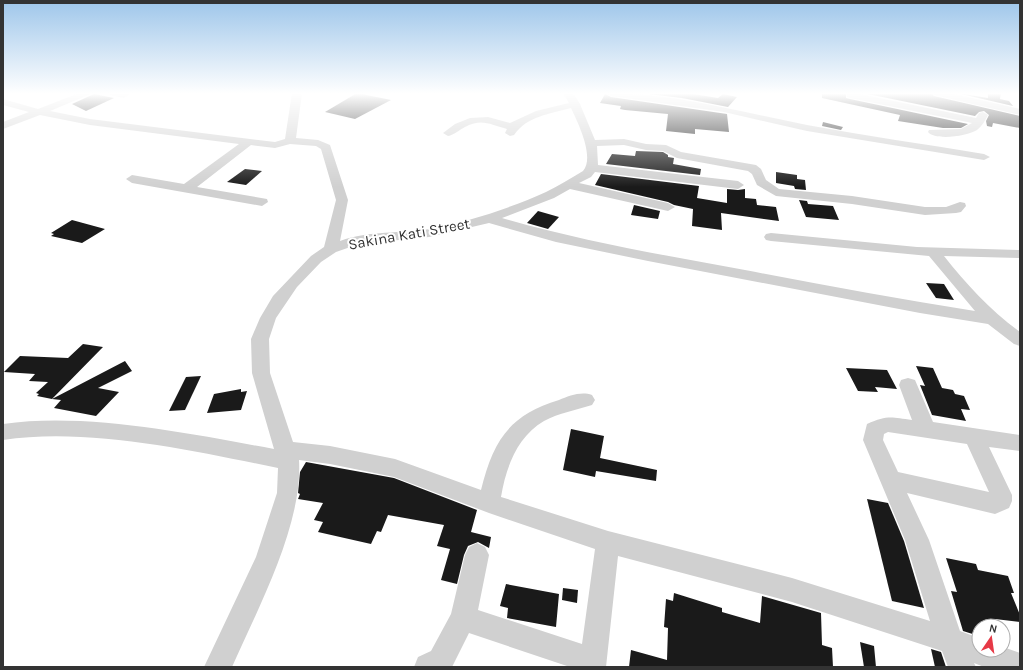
<svg xmlns="http://www.w3.org/2000/svg" width="1023" height="670" viewBox="0 0 1023 670" font-family="Karla,sans-serif">
	<style>
		.building { fill: #1a1a1a }
		.lines { fill: none; stroke-linecap: round; stroke-linejoin: round }
		.minor { fill: #d0d0d0; fill-rule: evenodd }
		.labels { text-anchor: middle; dominant-baseline: central; stroke-width: 4; stroke-linejoin: round; paint-order: stroke }
		.street-label { font-size: 15px; fill: #333; stroke: #fff }
	</style>
	<rect width="100%" height="100%" fill="#fff"/>
	<!-- building -->
	<g class="building">
		<polygon points="357,93 391,100 355,119 325,112"/>
		<polygon points="640,93 687,93 718,98 723,94 737,97 728,107 682,98"/>
		<polygon points="822,93 846,93 846,98 850,99 968,124 961,128 943,128 898,121 900,115 822,98"/>
		<polygon points="863,93 931,93 934,96 1020,116 1020,128 993,123 992,127 987,126 986,121 989,115 984,111 979,112 975,116"/>
		<polygon points="957,93 988,98 988,93 1001,93 1000,99 1009,101 1013,106"/>
		<polygon points="94,94 114,98 86,111 72,104"/>
		<polygon points="605,94 611,97 727,114 729,132 695,129 695,134 666,131 668,114 625,110 620,109 621,106 600,103"/>
		<polygon points="823,122 843,127 841,130 822,126"/>
		<polygon points="636,151 663,152 668,155 668,157 674,158 673,164 701,169 700,175 606,164 612,154 635,156"/>
		<polygon points="245,169 262,171 246,185 227,182"/>
		<polygon points="776,172 797,175 797,179 805,180 806,190 795,189 794,186 776,183"/>
		<polygon points="601,174 699,186 697,198 727,203 727,189 738,190 745,189 745,198 756,199 757,205 776,207 779,221 721,213 722,230 692,226 693,209 674,205 668,202 595,185"/>
		<polygon points="799,200 807,201 808,204 833,206 839,220 806,217"/>
		<polygon points="634,205 660,211 658,219 631,215"/>
		<polygon points="538,211 559,217 548,229 527,223"/>
		<polygon points="72,220 105,229 82,243 51,236 54,234 51,233"/>
		<polygon points="926,283 944,284 954,300 936,298"/>
		<polygon points="83,344 103,347 52,399 37,396 39,394 36,393 48,382 29,381 35,374 4,372 20,356 68,358"/>
		<polygon points="125,361 132,371 98,388 119,392 96,416 54,408 61,400 52,399"/>
		<polygon points="916,366 933,368 942,388 953,390 955,394 964,396 970,410 961,409 966,421 932,415 920,385 925,386"/>
		<polygon points="846,368 887,370 897,389 875,387 878,392 858,391"/>
		<polygon points="201,376 185,410 169,411 186,377"/>
		<polygon points="241,389 241,392 247,391 241,410 207,413 214,394"/>
		<polygon points="571,429 604,436 600,458 657,470 656,481 596,471 595,477 563,470"/>
		<polygon points="306,462 394,478 477,510 471,532 491,537 489,548 478,542 468,546 464,555 457,584 441,580 450,549 437,546 444,525 388,515 381,532 377,531 371,544 318,532 323,522 314,520 323,503 298,499 300,494 298,493 300,472"/>
		<polygon points="867,499 888,503 904,541 924,608 892,601"/>
		<polygon points="946,558 976,564 978,570 1008,576 1014,593 1011,593 1020,615 1020,622 995,619 998,626 979,626 979,636 963,631 951,591 957,592"/>
		<polygon points="506,584 559,594 556,627 507,618 508,608 500,606"/>
		<polygon points="563,588 578,590 577,603 562,600"/>
		<polygon points="674,593 722,608 722,612 760,623 762,596 821,613 822,645 832,648 833,667 629,667 631,650 667,660 668,628 664,627 666,599 673,601"/>
		<polygon points="860,642 874,646 876,667 864,667"/>
		<polygon points="931,649 941,652 946,667 935,667"/>
	</g>
	<g class="lines">
		<!-- minor -->
		<g class="minor">
			<path d="M79,93H93L50,111L90,119L275,142L285,139L292,93H302L296,138L318,140L330,145L348,200L340,241C370,230 400,234 430,229C467,222 511,208 546,192C558,186 571,178 583,171C595,157 578,123 571,108C550,114 527,116 514,135L510,136L505,133L507,129C490,125 483,118 465,127C459,130 454,135 448,136L443,133L455,124L470,118L488,117L510,123L536,111L569,103L563,93H573L580,104L595,140L624,139L646,144L666,145L681,152L756,165L761,169L766,180L779,189L852,196L925,207H946L960,202L965,203L966,206L961,212L956,213L925,215L852,204L776,196L757,185L752,174L748,171L677,158L663,151L646,150L624,145L597,146L598,165L738,181L744,185L738,189L595,172L591,177L579,183L668,203L675,207L668,211L570,189L554,198L502,218C581,241 663,255 745,270C821,285 898,299 975,311L929,256L771,241L766,240L764,237L766,234L771,233L917,247L1020,250V258L944,256C966,284 991,311 1020,332V346L1014,344L988,324L920,313L648,261L556,242L489,223L429,237L359,244L336,252L321,262L297,287L276,318L269,339L270,373L293,442L330,446L395,459L481,490C493,441 509,415 559,400C569,396 581,391 592,395L595,400L592,405C576,410 559,413 544,421C517,437 506,467 501,497L608,531L792,578L930,621L905,540L863,440L867,424C887,415 891,417 912,420L899,385L901,380L908,378L915,380L933,422L1020,435V451L989,447L1012,495V501L1009,508L995,514L907,493L929,540L960,631L979,638V650H1003V647L1020,653V667H984L974,663L976,667H948L942,651L792,602L618,556L606,667H570L469,633L452,667H414L418,657L431,651L451,614L465,555L469,547L477,543L485,547L489,555L478,610L582,644L595,549L489,513L394,477L330,464L299,460C303,525 258,608 232,667H204L256,557L277,493L278,468C194,451 88,427 3,440V424C87,412 191,434 274,449L252,373L251,339L260,318L273,296L311,256L324,247L336,200L321,149L316,146L290,144L275,148L251,145L197,187L267,199L268,202L262,206L132,183L126,179L132,175L184,184L239,144L90,125L40,115L3,129V122L29,112L3,105V99L38,109ZM888,432L967,444L989,492L898,472L883,440L884,434Z"/>
			<polygon points="108,93 127,93 129,95 124,98 110,95"/>
			<path d="M606,93C675,93 740,112 807,125C866,136 925,144 984,154L990,157L984,160L807,131L724,112L611,96Z"/>
			<path d="M847,93H855L976,118L979,113L983,112L988,115C985,121 982,126 977,130C968,136 935,141 928,132L929,130L961,129L972,123L850,98L847,97Z"/>
			<polygon points="932,93 950,93 1020,109 1020,115 934,95"/>
		</g>
	</g>
	<!-- sky -->
	<linearGradient id="sky" x2="0" y2="1"><stop stop-color="#9ec6ea"/><stop offset="0.5" stop-color="#fff"/><stop offset="1" stop-color="#fff" stop-opacity="0"/></linearGradient>
	<rect width="1023" height="187" fill="url(#sky)"/>
	<g class="labels">
		<!-- street labels -->
		<g class="street-label">
			<text transform="translate(409 234) rotate(-10)">Sakina Kati Street</text>
		</g>
	</g>
	<!-- border -->
	<rect width="1023" height="670" fill="none" stroke="#333333" stroke-width="8"/>
	<!-- north arrow -->
	<g transform="translate(991 638) rotate(13)"><circle r="19" fill="#ffffff" stroke="#adadad"/>
	<path d="M0-3L7 15L0 10L-7 15Z" fill="#e63946"/>
	<text y="-6" font-size="11" font-weight="bold" text-anchor="middle" fill="#333333">N</text>
	</g>
</svg>
